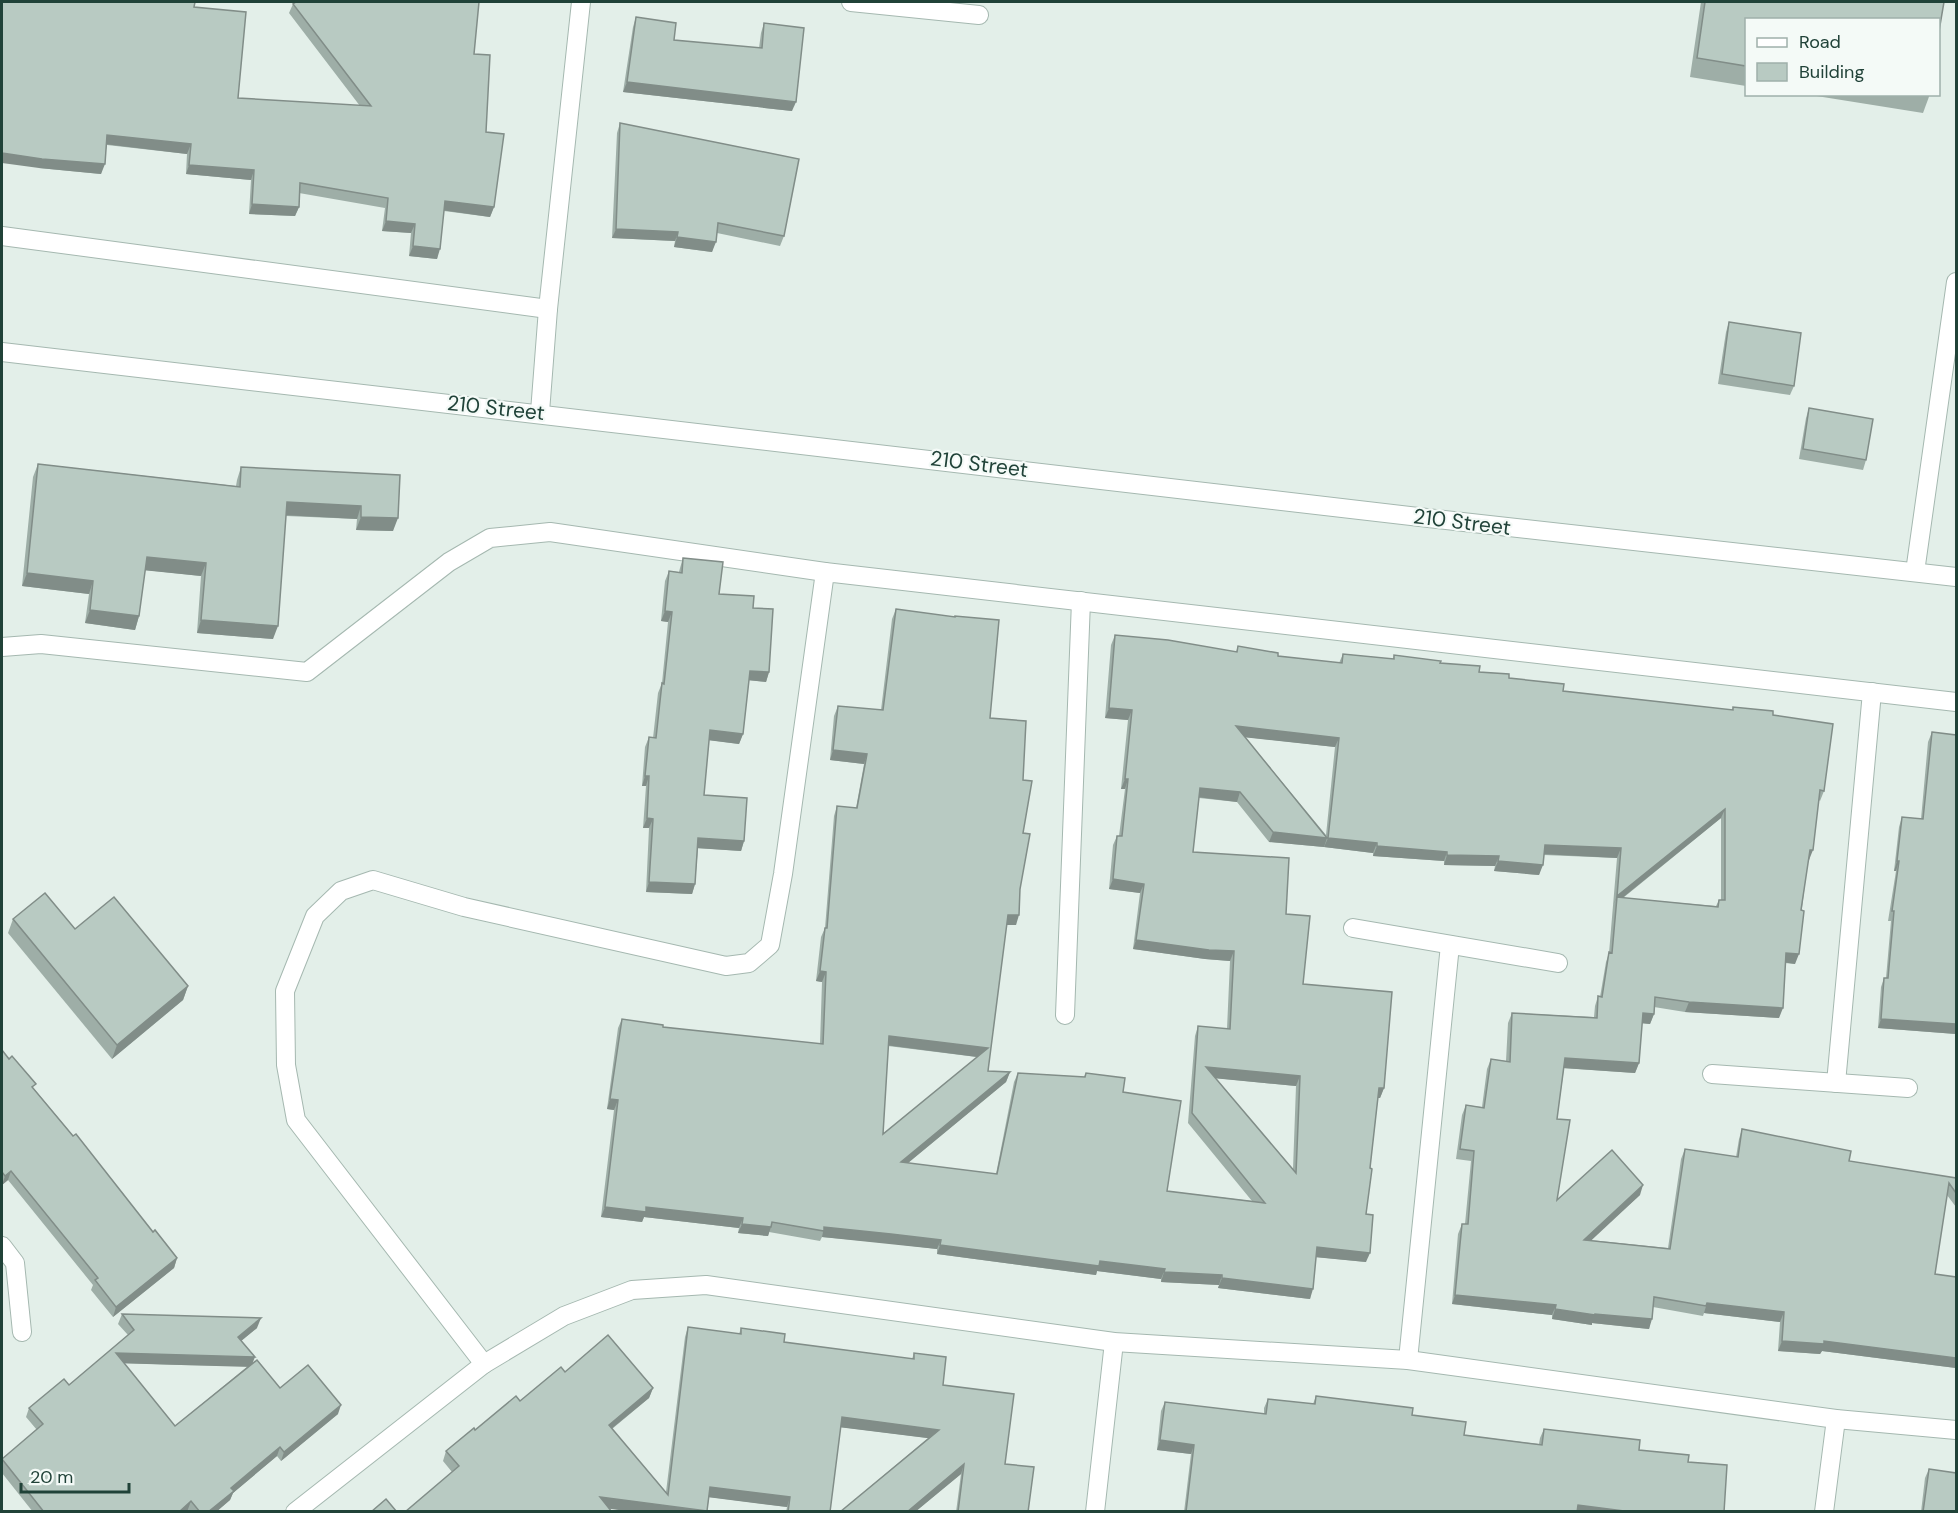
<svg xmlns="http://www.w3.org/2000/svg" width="1958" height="1513" viewBox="0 0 1958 1513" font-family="'DM Sans',sans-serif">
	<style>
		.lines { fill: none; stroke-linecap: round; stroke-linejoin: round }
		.lane-casing { stroke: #a5b8b0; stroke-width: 20 }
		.street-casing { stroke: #a5b8b0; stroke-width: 20 }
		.lane { stroke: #fff; stroke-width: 18 }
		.street { stroke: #fff; stroke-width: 18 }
		.wall { fill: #9eaea7; fill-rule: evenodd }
		.shaded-wall { fill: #818d88 }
		.building { fill: #b8cac2; stroke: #818d88; stroke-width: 1.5; fill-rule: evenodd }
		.labels { text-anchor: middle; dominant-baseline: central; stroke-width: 4.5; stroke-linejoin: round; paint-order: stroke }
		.street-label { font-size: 21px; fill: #204238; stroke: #f4faf7 }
	</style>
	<rect width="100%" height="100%" fill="#e3efe9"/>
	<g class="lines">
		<!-- lane casing -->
		<g class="lane-casing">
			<g id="lane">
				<polyline points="1915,572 1956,282"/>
				<polyline points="2,647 41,644 307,672 449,562 490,538 550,532 825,572"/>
			</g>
		</g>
		<!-- street casing -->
		<g class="street-casing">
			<g id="street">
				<polyline points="851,2 979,15"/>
				<polyline points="2,236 548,309"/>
				<path d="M2,352C653,425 1304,507 1956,577"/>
				<polyline points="540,412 548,309 581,2"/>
				<polyline points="1353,928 1558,963"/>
				<polyline points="1065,1015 1081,601"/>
				<polyline points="1712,1074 1908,1088"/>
				<polyline points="1836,1083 1872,692"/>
				<polyline points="2,1246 15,1263 22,1332"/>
				<polyline points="1408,1360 1450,945"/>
				<polyline points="484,1364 296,1120 286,1065 285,991 315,916 341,891 373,880 464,907 726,966 749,963 770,945 783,874 825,572 1956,702"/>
				<polyline points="295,1512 484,1364 564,1316 632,1290 706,1285 1114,1342 1408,1360 1836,1419 1956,1430"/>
				<polyline points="1095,1512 1114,1342"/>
				<polyline points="1824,1512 1836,1419"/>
			</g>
		</g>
		<!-- lane -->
		<use href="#lane" class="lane"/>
		<!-- street -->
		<use href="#street" class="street"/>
	</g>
	<!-- wall -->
	<g class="wall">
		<polygon points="1701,2 1944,2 1746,20 1746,86 1690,77"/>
		<polygon points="293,4 474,54 486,132 494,207 490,217 444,211 437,259 409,256 411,233 382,231 385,208 299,193 299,207 295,216 249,214 251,180 186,174 187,154 107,145 101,174 39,168 194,7 238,98 360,106 289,13"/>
		<polygon points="636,17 674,40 759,48 761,33 764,23 792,111 623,92 633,27"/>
		<polygon points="1804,94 1930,94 1923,113"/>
		<polygon points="620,123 784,236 780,246 717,233 712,252 674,247 675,241 612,238 617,133"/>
		<polygon points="1729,322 1794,386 1790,395 1718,384 1726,332"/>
		<polygon points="1809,408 1866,460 1863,470 1799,459 1806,418"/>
		<polygon points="38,464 236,486 237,480 241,467 400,475 393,531 356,530 357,519 286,516 273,639 197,633 201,576 145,570 139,616 135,630 85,623 89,594 22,586 33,477"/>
		<polygon points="683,558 719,594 753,608 769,672 766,682 749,680 743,734 739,744 709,740 704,795 744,841 741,851 698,848 695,884 692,894 646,892 649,828 643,828 646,786 642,786 645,747 649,737 653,738 658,693 662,683 668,622 661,621 665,581 669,571 679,572 680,568"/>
		<path d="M896,609L990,718L1023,780V833L1020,889L1016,925H1006L988,1071L1010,1072L1006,1082L908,1163L996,1174L1014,1082L1018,1073L1084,1077L1086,1073L1123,1092L1167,1191L1252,1201L1188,1123L1195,1036L1198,1026L1227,1029L1230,961L1205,959L1133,949L1140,893L1109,889L1113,845L1117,836H1119L1125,789H1121L1128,720L1105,718L1111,645L1115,635L1236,652L1238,646L1278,656L1339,663L1343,654L1393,659L1394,655L1440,663L1509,678L1563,691L1732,710L1733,707L1773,715L1824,791L1820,801L1819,800L1809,860H1808L1795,964L1785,963L1779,1018L1685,1012L1654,1007V1014L1650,1024L1642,1023L1639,1063L1635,1073L1564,1068L1557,1119V1200L1640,1195L1590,1240L1668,1248L1681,1159L1685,1149L1736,1157L1739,1139L1742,1129L1849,1161L1956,1178V1207L1947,1195L1935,1274L1956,1277V1368L1822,1351L1820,1354L1778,1351L1780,1322L1704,1313L1703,1316L1653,1307L1649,1329L1592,1323V1325L1552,1319V1315L1452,1304L1458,1234L1462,1224H1465L1471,1161L1456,1159L1462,1115L1466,1105L1482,1107L1487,1069L1491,1059L1506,1061L1508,1023L1512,1013L1594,1017L1595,1006L1598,996L1600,997L1606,962L1609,953L1617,858L1544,855L1539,875L1494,871L1495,866L1444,865V861L1373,856V853L1324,847V846V847L1269,842L1237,802L1199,798L1193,852L1286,914L1303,984L1384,1088L1380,1098H1378L1370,1168L1366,1214V1262L1316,1257L1310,1299L1218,1288L1219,1285L1161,1282V1279L1097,1271L1096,1275L937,1254V1249L887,1243L822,1237L820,1241L769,1232L768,1236L738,1233L739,1228L644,1217L642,1222L601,1217L614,1110L607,1109L618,1028L622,1019L663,1027L820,1044L822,982L816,981L821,937L825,928L834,816L837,806L856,808L864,764L830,760L834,716L838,706L881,710L892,619ZM1245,737L1335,747L1326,835ZM1721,818V900H1719L1716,906L1623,898ZM888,1046L977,1057L883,1134ZM1215,1078L1296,1086L1293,1169Z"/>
		<polygon points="1932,732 1956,735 1956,1034 1878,1028 1881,987 1884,978 1886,978 1891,921 1888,921 1896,871 1894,871 1899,827 1902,817 1921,819 1928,742"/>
		<polygon points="13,919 75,929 188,986 183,1000 112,1059 8,933"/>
		<polygon points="2,1050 153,1232 177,1258 174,1268 113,1317 91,1290 93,1285 8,1180 2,1185"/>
		<path d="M122,1314L257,1328L241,1341L253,1363L280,1388L338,1414L281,1461L277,1456L233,1493L230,1500L216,1512H189L188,1511L187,1512H33L2,1473V1459L37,1430L26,1417L29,1408L69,1385L128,1335L118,1324ZM124,1363L180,1365L248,1366L175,1426Z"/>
		<polygon points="688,1327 739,1334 741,1328 784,1342 912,1359 914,1353 943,1385 1005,1464 1028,1512 956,1512 961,1474 915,1512 840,1512 928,1438 840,1427 830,1512 786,1512 787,1507 709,1497 707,1512 634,1512 609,1508 452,1472 443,1461 446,1451 475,1430 565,1372 653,1388 649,1398 612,1429 666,1492 685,1337"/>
		<polygon points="1316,1396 1412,1415 1464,1435 1539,1444 1540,1438 1544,1429 1688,1462 1724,1512 1184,1512 1191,1454 1157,1450 1161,1411 1165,1402 1264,1414 1264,1408 1268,1399 1313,1404"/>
		<polygon points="1929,1469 1956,1512 1921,1512 1925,1478"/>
	</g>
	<!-- shaded-wall -->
	<g class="shaded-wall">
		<polygon points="627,82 796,102 792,111 623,92"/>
		<polygon points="107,135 191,144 187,154 104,144"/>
		<polygon points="2,153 105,164 101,174 39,168 2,163"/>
		<polygon points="189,165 254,170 251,180 186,174"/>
		<polygon points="445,201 494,207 490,217 441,210"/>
		<polygon points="252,204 299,207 295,216 249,214"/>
		<polygon points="386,221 415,224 411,233 382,231"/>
		<polygon points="616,229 678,232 675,241 612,238"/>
		<polygon points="677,237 716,242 712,252 674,247"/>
		<polygon points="413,246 440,249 437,259 409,256"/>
		<polygon points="287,502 361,506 357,519 282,515"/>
		<polygon points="361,517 398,518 393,531 356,530"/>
		<polygon points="147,557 206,563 201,576 142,570"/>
		<polygon points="27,573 93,581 89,594 22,586"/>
		<polygon points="90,610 139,616 135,630 85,623"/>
		<polygon points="665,611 672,612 668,622 661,621"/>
		<polygon points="201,620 278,626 273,639 197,633"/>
		<polygon points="750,671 769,672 766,682 746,680"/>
		<polygon points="1109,708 1132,710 1128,720 1105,718"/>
		<polygon points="1236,726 1339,738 1335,747 1233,736"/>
		<polygon points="710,730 743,734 739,744 707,740"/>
		<polygon points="833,750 867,754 864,764 830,760"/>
		<polygon points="645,776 649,776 646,786 642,786"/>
		<polygon points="1125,779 1128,779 1125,789 1121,789"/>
		<polygon points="1200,788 1240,792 1237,802 1197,797"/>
		<polygon points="1725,809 1721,818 1616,903 1617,897 1613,905 1617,896"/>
		<polygon points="647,818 653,819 649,828 643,828"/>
		<polygon points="1273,832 1327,838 1324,847 1269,842"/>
		<polygon points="698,838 744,841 741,851 695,848"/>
		<polygon points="1328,838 1377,843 1373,853 1324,847"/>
		<polygon points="1545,845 1621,848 1617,858 1541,854"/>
		<polygon points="1377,846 1447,852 1444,861 1373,856"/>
		<polygon points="1810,850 1813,850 1809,860 1806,860"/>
		<polygon points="1447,855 1499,856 1495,866 1444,865"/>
		<polygon points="1498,861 1543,865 1539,875 1494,871"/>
		<polygon points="1897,861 1899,861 1896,871 1894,871"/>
		<polygon points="1113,879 1144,884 1140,893 1109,889"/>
		<polygon points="649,882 695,884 692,894 646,892"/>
		<polygon points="1008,915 1019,915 1016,925 1004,925"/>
		<polygon points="1136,940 1234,951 1230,961 1205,959 1133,949"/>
		<polygon points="1786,953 1799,954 1795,964 1782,962"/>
		<polygon points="820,971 826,972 822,982 816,981"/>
		<polygon points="188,986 183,1000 112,1059 117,1045"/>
		<polygon points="1689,1002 1783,1008 1779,1018 1685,1012"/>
		<polygon points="1643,1013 1654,1014 1650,1024 1639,1023"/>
		<polygon points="1881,1019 1956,1024 1956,1034 1878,1028"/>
		<polygon points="889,1036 988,1048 985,1058 885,1045"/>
		<polygon points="1565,1058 1639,1063 1635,1073 1562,1068"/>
		<polygon points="1206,1067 1300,1076 1296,1086 1202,1077"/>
		<polygon points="1010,1072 1006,1082 897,1172 901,1162"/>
		<polygon points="1379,1088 1384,1088 1380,1098 1376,1098"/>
		<polygon points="610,1099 618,1100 614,1110 607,1109"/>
		<polygon points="11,1171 8,1180 2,1185 5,1176"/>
		<polygon points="1643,1185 1640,1195 1581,1250 1584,1240"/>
		<polygon points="605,1207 646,1207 743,1218 739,1228 644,1217 642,1222 601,1217"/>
		<polygon points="742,1224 771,1227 768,1236 738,1233"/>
		<polygon points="824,1227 891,1234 941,1240 937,1249 822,1237"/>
		<polygon points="940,1245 1100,1261 1165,1269 1161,1279 1097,1271 1096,1275 937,1254"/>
		<polygon points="1317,1247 1370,1253 1366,1262 1314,1257"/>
		<polygon points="177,1258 174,1268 113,1317 116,1307"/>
		<polygon points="1164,1272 1222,1275 1219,1285 1161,1282"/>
		<polygon points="1222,1278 1313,1289 1310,1299 1218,1288"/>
		<polygon points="1455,1295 1556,1305 1552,1315 1452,1304"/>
		<polygon points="1707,1303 1784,1312 1780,1322 1704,1313"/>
		<polygon points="1555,1309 1595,1314 1652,1319 1649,1329 1592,1323 1592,1325 1552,1319"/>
		<polygon points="261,1318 257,1328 235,1346 238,1337"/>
		<polygon points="1782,1341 1824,1341 1956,1358 1956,1368 1822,1351 1820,1354 1778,1351"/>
		<polygon points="116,1353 255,1357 251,1367 112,1363"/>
		<polygon points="653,1388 649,1398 605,1434 609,1425"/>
		<polygon points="341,1405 338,1414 281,1461 284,1452"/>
		<polygon points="842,1417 939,1430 935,1439 838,1427"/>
		<polygon points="1160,1440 1194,1445 1191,1454 1157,1450"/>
		<polygon points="280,1447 277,1456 233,1493 230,1500 216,1512 208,1512 231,1488"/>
		<polygon points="964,1464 961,1474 915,1512 907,1512"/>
		<polygon points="710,1487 790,1497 787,1507 707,1497"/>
		<polygon points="600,1497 707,1511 707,1512 634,1512 596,1507"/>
		<polygon points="191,1501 187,1512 179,1512"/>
		<polygon points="1578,1505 1632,1512 1576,1512"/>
	</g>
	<!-- building -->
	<g class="building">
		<polygon points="2,2 195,2 194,7 246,12 238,98 371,106 293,4 296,2 479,2 474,54 490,55 486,132 504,134 494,207 445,201 440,249 413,246 415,224 386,221 388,198 300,183 299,207 252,204 254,170 189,165 191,144 107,135 105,164 42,159 2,153"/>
		<polygon points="1705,2 1944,2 1938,37 1938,20 1746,20 1746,66 1697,58"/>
		<polygon points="636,17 676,23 674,40 762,48 764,23 804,28 796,102 627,82"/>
		<polygon points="620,123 799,159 784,236 718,223 716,242 677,237 678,232 616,229"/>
		<polygon points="1729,322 1801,333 1794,386 1722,374"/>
		<polygon points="1809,408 1873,419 1866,460 1803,449"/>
		<polygon points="38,464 240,487 241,467 400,475 398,518 361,517 361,506 287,502 278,626 201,620 206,563 147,557 139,616 90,610 93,581 27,573"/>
		<polygon points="683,558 723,562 719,594 754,596 753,608 773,609 769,672 750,671 743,734 710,730 704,795 747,798 744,841 698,838 695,884 649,882 653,819 647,818 649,776 645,776 649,737 656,738 662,683 664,684 672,612 665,611 669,571 682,573"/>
		<path d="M896,609L955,617V616L999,620L990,718L1026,721L1023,780L1032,781L1023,833L1030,834L1020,889L1019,915H1008L988,1071L1010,1072L901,1162L997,1174L1018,1073L1085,1077L1086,1073L1125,1078L1123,1092L1181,1101L1167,1191L1265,1203L1192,1113L1198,1026L1230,1029L1234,951L1209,950L1136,940L1144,884L1113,879L1117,836H1122L1128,779H1125L1132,710L1109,708L1115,635L1168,640L1237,652L1238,646L1278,653V656L1342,663L1343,654L1394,659V655L1441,661L1440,663L1480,666L1479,672L1509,674V678L1564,684L1563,691L1733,710V707L1773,711V715L1833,724L1824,791L1820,790L1813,850H1810L1801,910L1804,911L1799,954L1786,953L1783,1008L1689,1002L1655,997L1654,1014L1643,1013L1639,1063L1565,1058L1557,1119L1570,1120L1557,1200L1612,1150L1643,1185L1584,1240L1670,1249L1685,1149L1738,1157L1742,1129L1851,1151L1849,1161L1956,1178V1193L1949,1183L1935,1274L1956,1277V1358L1824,1341V1344L1782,1341L1784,1312L1707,1303L1706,1306L1654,1297L1652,1319L1595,1314V1315L1555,1309L1556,1305L1455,1295L1462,1224H1468L1474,1151L1460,1149L1466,1105L1484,1108L1491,1059L1510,1062L1512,1013L1597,1018L1598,996L1602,997L1609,952L1612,953L1617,897L1718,907L1719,900H1725V809L1617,896L1621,848L1545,845L1543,865L1498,861L1499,856L1447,855V852L1377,846V843L1328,838L1339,738L1236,726L1327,838L1273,832L1240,792L1200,788L1193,852L1289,858L1286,914L1310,916L1303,984L1392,992L1384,1088H1379L1370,1168L1372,1169L1366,1214L1373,1215L1370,1253L1317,1247L1313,1289L1222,1278V1275L1164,1272L1165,1269L1100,1261L1099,1266L940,1245L941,1240L891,1234L824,1227V1231L772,1222L771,1227L742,1224L743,1218L646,1207V1212L605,1207L618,1100L610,1099L622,1019L663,1025V1027L823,1044L826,972L820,971L825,928H827L837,806L857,808L867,754L833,750L838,706L883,710ZM889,1036L988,1048L883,1134ZM1206,1067L1300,1076L1296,1173Z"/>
		<polygon points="1932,732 1956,735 1956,1024 1881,1019 1884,978 1888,978 1894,911 1892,911 1899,861 1897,861 1902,817 1923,819"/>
		<polygon points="45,893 75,929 114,897 188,986 117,1045 13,919"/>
		<polygon points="2,1050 9,1059 12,1056 36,1084 32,1087 73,1136 76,1134 153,1232 155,1230 177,1258 116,1307 95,1280 98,1278 11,1171 5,1176 2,1172"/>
		<polygon points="122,1314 261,1318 238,1337 255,1357 116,1353 175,1426 257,1360 280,1388 308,1365 341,1405 284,1452 280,1447 231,1488 234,1491 208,1512 200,1512 191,1501 179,1512 44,1512 2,1459 43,1424 29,1408 64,1379 69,1385 134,1330"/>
		<polygon points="688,1327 741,1334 741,1328 785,1334 784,1342 914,1359 914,1353 946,1357 943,1385 1014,1394 1005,1464 1034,1467 1028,1512 958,1512 964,1464 907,1512 840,1512 939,1430 842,1417 830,1512 788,1512 790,1497 710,1487 707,1511 600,1497 612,1512 405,1512 459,1466 446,1451 474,1428 475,1430 516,1396 520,1401 561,1367 565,1372 608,1335 653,1388 609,1425 668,1495"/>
		<polygon points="1316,1396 1413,1408 1412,1415 1466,1422 1464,1435 1542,1445 1544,1429 1640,1440 1639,1450 1689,1455 1688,1462 1727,1465 1724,1512 1632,1512 1578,1505 1577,1512 1186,1512 1194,1445 1160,1440 1165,1402 1266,1414 1268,1399 1315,1404"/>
		<polygon points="1929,1469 1956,1473 1956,1512 1923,1512"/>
		<polygon points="386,1499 397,1512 371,1512"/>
	</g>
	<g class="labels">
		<!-- street labels -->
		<g class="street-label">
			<text transform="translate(496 408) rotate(6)">210 Street</text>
			<text transform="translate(979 464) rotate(7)">210 Street</text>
			<text transform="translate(1462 522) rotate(7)">210 Street</text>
		</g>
	</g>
	<!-- border -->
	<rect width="1958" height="1513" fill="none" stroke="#204238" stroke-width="6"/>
	<!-- legend -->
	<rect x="1745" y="18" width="195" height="78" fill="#f4faf7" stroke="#9fb0ab" stroke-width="1.5"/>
	<rect x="1757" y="38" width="30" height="9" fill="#ffffff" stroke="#9fb0ab" stroke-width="1.5"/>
	<text x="1799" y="48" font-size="18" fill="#204238">Road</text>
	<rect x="1757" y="63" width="30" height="18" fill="#b8cac2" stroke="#9fb0ab" stroke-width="1.5"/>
	<text x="1799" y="78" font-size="18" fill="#204238">Building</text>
	<!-- scale -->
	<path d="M21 1483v9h108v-9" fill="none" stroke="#204238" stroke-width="3"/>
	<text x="30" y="1483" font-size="18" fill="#204238" stroke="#f4faf7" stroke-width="4.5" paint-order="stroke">20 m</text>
</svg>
